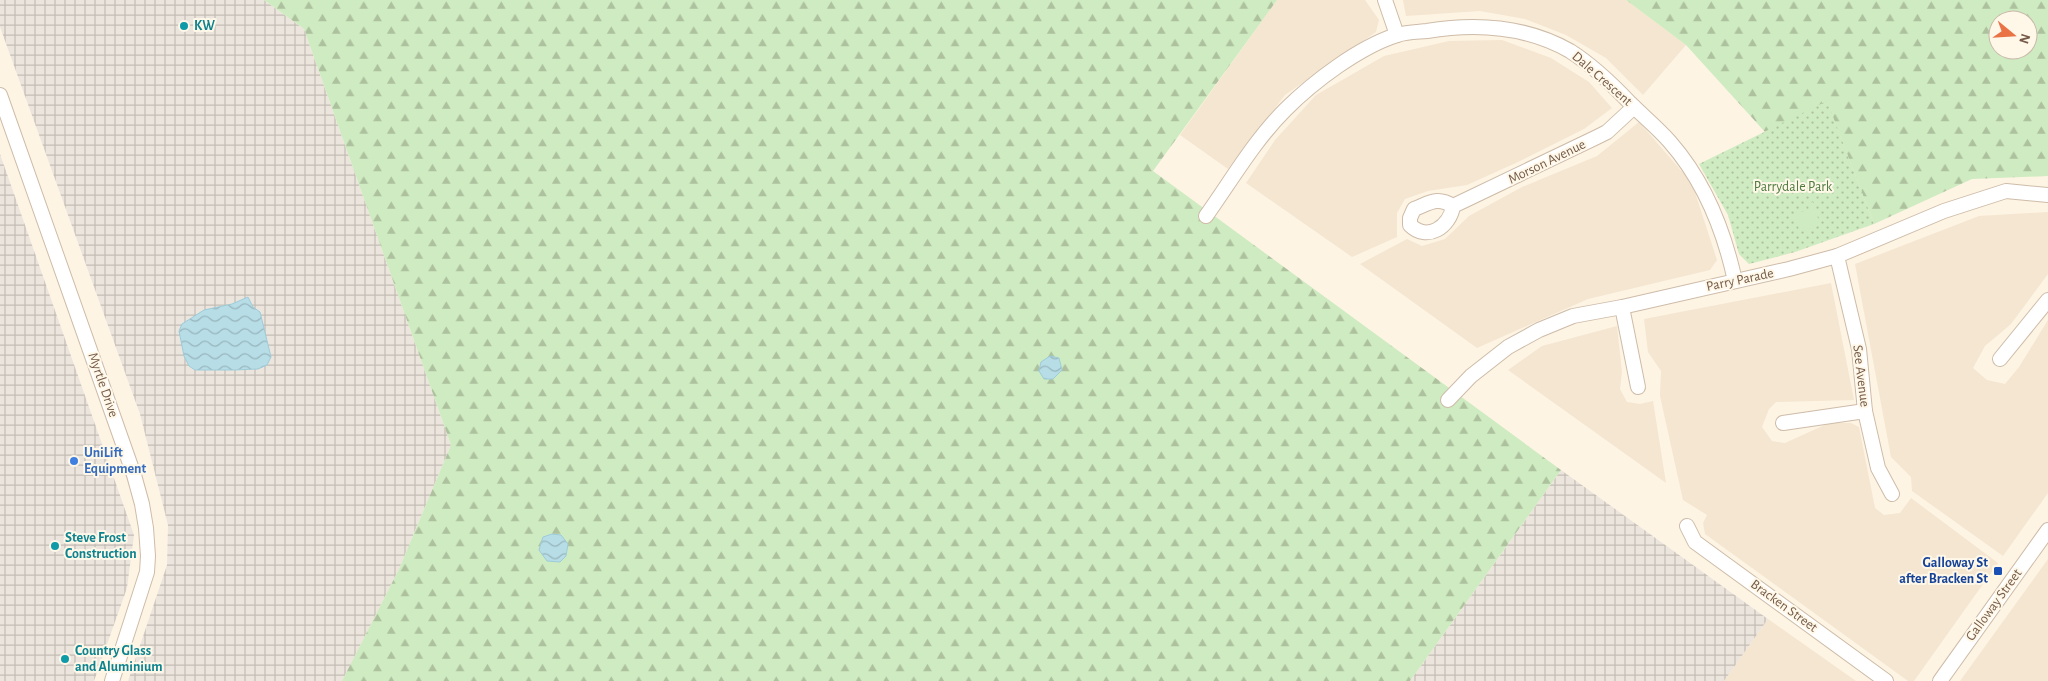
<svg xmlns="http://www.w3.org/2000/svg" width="2048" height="681" viewBox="0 0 2048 681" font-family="'Alegreya Sans',sans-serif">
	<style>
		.residential { fill: #f5e6d1 }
		.industrial { fill: url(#industrial-grid) }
		.forest { fill: url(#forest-firs); fill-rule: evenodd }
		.park { fill: url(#park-dots) }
		.pitch { fill: #cfebc1 }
		.water { fill: url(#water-waves); stroke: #9dccd9 }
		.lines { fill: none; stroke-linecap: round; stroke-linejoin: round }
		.street-casing { stroke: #cebca9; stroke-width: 16 }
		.street { stroke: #fff; stroke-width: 14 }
		.culture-dot { fill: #0f9aa8; stroke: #fff8e9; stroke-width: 2 }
		.shop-dot { fill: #3f7fe0; stroke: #fff8e9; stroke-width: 2 }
		.transit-dot { fill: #1a4fb4; stroke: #fff8e9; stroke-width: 2 }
		.labels { text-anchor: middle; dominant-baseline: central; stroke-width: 4; stroke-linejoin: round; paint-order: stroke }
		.culture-label { font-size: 14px; font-weight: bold; fill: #0d838f; stroke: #fff8e9; text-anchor: start }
		.street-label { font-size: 14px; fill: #755b48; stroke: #fff8e9 }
		.park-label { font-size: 14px; fill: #4e7b40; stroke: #fff8e9 }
		.shop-label { font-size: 14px; font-weight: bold; fill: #366cbe; stroke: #fff8e9; text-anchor: start }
		.transit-label { font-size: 14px; font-weight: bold; fill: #164399; stroke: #fff8e9; text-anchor: end }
	</style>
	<defs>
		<pattern id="industrial-grid" width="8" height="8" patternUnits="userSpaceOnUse" patternTransform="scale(1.25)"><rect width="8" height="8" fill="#ece5de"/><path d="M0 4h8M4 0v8" fill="none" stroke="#c4bdb6"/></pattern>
		<pattern id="forest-firs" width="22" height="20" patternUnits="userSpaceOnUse" patternTransform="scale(1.25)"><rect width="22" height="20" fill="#cfebc1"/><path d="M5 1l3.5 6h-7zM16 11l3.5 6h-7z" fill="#adc19f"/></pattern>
		<pattern id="park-dots" width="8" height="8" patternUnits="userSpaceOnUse" patternTransform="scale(1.25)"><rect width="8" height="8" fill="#cfebc1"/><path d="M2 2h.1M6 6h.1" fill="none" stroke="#adc19f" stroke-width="1.8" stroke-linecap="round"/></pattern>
		<pattern id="water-waves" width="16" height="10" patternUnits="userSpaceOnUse" patternTransform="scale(1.25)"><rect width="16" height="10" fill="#b7dde7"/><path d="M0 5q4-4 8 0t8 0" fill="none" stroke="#99b6bd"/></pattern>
	</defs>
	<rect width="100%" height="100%" fill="#fdf4e3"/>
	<!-- residential -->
	<g class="residential">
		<polygon points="1277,0 1365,0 1379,20 1376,32 1285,95 1228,169 1180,135"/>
		<polygon points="1403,0 1626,0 1686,45 1643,95 1606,58 1566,35 1525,19 1480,11 1406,16"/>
		<polygon points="1502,40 1551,58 1589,82 1612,108 1584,129 1518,162 1467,185 1428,191 1405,199 1397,213 1397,237 1352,257 1246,183 1275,140 1316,95 1384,56 1449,41"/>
		<polygon points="1639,122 1692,183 1717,260 1710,270 1588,299 1477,348 1360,264 1407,239 1422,246 1445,239 1469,216 1522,187 1597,156"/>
		<polygon points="2048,212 2048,274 2011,324 1985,346 1973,368 1987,380 2005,384 2019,367 2048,320 2048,493 2003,556 1912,491 1911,477 1891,457 1855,264 1979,216"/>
		<polygon points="1831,283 1854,400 1776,402 1769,409 1762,427 1772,441 1785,443 1829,423 1851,423 1859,427 1875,508 1884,515 1900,513 1911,498 1998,563 1914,681 1908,681 1705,534 1703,523 1707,515 1683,500 1660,396 1661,371 1648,352 1644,319"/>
		<polygon points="1617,326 1622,372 1620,389 1627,402 1640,404 1653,401 1666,483 1508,370 1542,346"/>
		<polygon points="2048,559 2048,681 1960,681"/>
		<polygon points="1768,619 1856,681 1724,681"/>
	</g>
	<!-- industrial -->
	<g class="industrial">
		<polygon points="0,0 264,0 304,29 451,445 399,569 342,681 128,681 167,565 168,525 140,414 0,27"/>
		<polygon points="0,154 134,535 127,588 94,681 0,681"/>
		<polygon points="1561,470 1768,619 1724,681 1410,681"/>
	</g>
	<!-- forest -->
	<g class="forest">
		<polygon points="264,0 1277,0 1153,171 1561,470 1410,681 342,681 399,569 451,445 304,29"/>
		<path d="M1626,0H2048V176L1972,179L1874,224L1827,102L1765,132L1686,45ZM1998,20H2028V50H1998Z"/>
	</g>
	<!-- park -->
	<polygon class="park" points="1827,101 1874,224 1795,252 1749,264 1739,254 1728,215 1699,164"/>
	<!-- pitch -->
	<polygon class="pitch" points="1813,202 1820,225 1800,232 1794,214 1809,210 1808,204"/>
	<!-- water -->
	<g class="water">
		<polygon points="248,297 253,307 260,312 271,357 267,365 258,369 234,370 195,370 189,366 184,356 179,331 182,324 204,310 232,304"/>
		<polygon points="1050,356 1059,358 1062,370 1053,379 1044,379 1039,371 1041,362"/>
		<polygon points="552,534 561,535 568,544 566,556 560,562 547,561 539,550 543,537"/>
	</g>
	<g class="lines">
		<!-- street casing -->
		<g class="street-casing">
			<g id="street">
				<polyline points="1385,0 1397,35"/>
				<polyline points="0,95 134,475 142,504 146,528 148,556 147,572 112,681"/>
				<path d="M1453,206C1437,196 1430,203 1414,209L1410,218V225C1427,242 1450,227 1453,206L1597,137L1607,132L1634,107"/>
				<path d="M1206,216C1231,181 1254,141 1285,110C1313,82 1359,47 1397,35C1407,32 1417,32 1427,31C1476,23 1526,26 1570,51C1592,65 1612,84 1630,103C1643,116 1658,128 1670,142C1705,182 1724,230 1735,281"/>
				<polyline points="1837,256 1859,349 1865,411 1878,468 1892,494"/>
				<polyline points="1622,307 1638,387"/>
				<polyline points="2000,359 2048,300"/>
				<polyline points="1448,400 1471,376 1508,347 1539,330 1573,316 1622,307 1789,269 1837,256 1944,211 2006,191 2048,195"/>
				<polyline points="1783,423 1865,411"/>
				<polyline points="1687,526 1695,542 1886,681"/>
				<polyline points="1940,681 2048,530"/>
			</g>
		</g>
		<!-- street -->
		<use href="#street" class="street"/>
	</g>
	<!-- markers -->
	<g class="culture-dot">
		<circle cx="184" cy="26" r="5"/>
		<circle cx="55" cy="546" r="5"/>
		<circle cx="65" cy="659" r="5"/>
	</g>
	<circle class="shop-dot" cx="74" cy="461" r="5"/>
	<rect class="transit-dot" x="1993" y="566" width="10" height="10" rx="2.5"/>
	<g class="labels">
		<!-- culture labels -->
		<g class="culture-label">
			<text x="194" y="26">KW</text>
			<text x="65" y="538">Steve Frost<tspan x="65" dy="16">Construction</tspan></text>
			<text x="75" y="651">Country Glass<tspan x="75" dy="16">and Aluminium</tspan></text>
		</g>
		<!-- street labels -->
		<g class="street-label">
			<text transform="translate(1602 79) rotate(41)">Dale Crescent</text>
			<text transform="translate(1547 162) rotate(-26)">Morson Avenue</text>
			<text transform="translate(1740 280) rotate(-12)">Parry Parade</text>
			<text transform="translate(1861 376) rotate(83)">See Avenue</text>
			<text transform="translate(103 385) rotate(71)">Myrtle Drive</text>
			<text transform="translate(1994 605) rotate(-54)">Galloway Street</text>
			<text transform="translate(1784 606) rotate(36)">Bracken Street</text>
		</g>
		<!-- park labels -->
		<g class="park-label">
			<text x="1793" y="187">Parrydale Park</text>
		</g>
		<!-- shop labels -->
		<g class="shop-label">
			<text x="84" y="453">UniLift<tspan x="84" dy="16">Equipment</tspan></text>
		</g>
		<!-- transit labels -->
		<g class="transit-label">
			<text x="1988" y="563">Galloway St<tspan x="1988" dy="16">after Bracken St</tspan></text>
		</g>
	</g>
	<!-- north arrow -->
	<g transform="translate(2013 35) rotate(108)"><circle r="24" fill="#fff8e9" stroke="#c8b9a9"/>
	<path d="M0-4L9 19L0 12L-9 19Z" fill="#ea7345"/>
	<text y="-8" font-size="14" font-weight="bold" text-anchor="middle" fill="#755b48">N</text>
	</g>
</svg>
